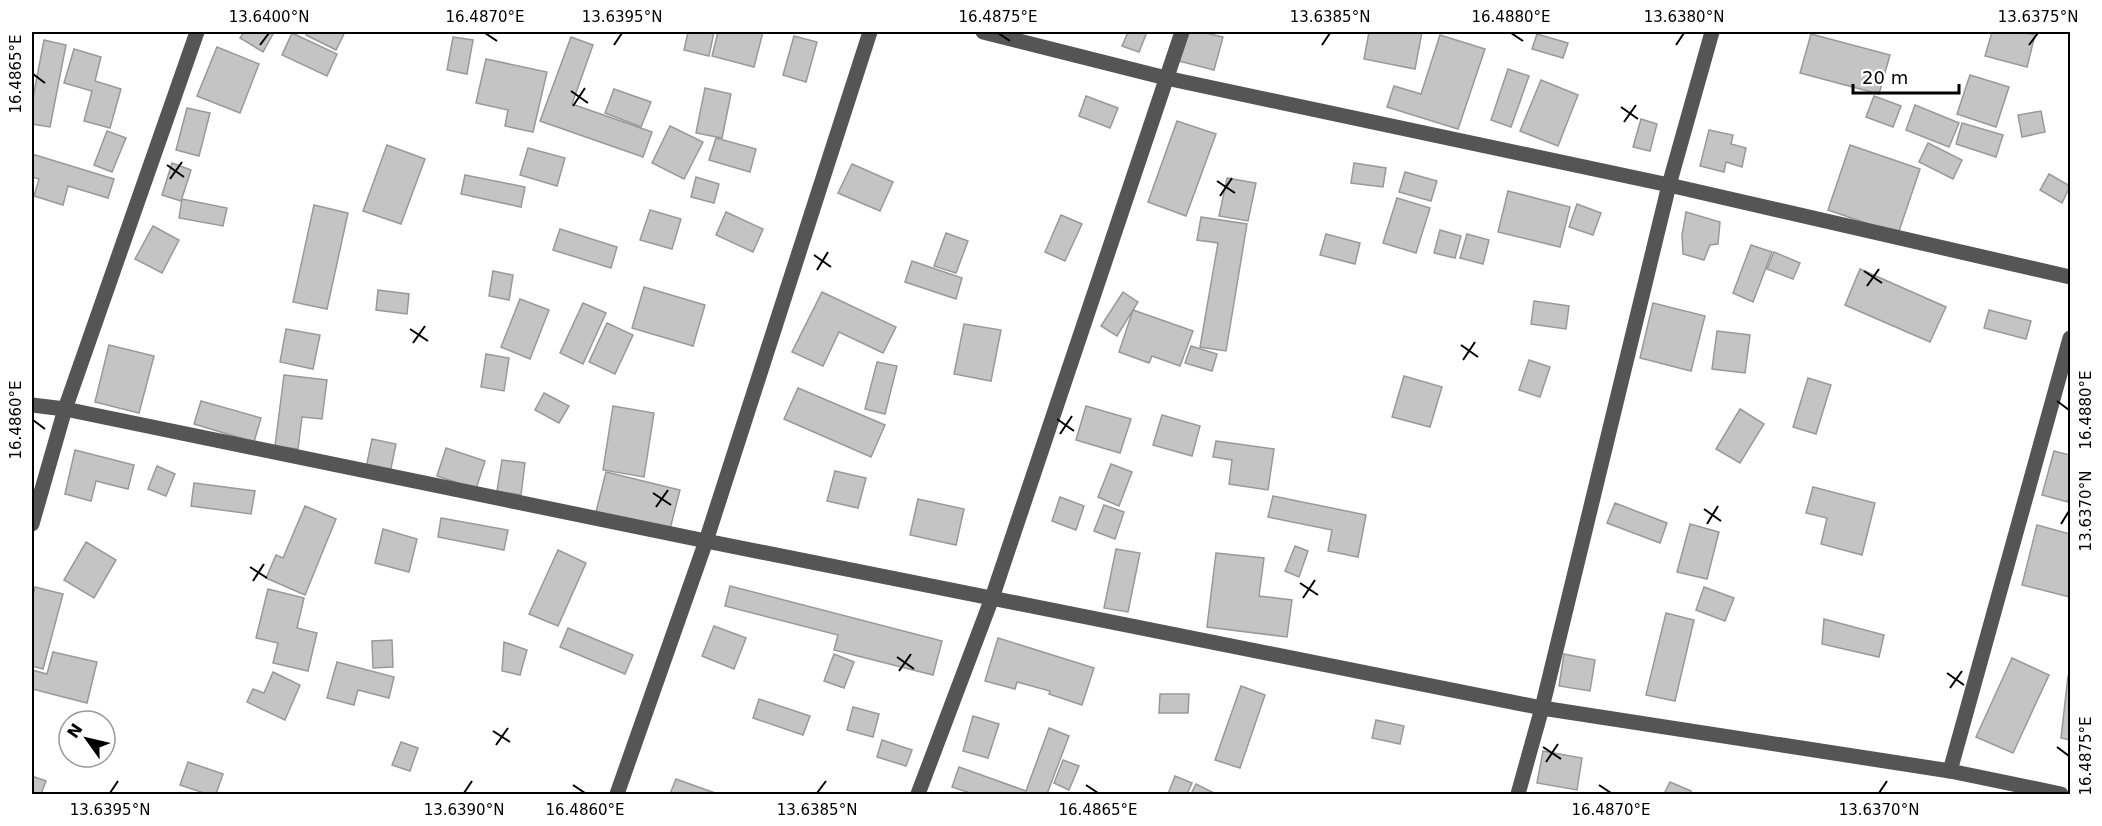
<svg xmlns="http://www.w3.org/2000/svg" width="2102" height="826" viewBox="0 0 2102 826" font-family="'DejaVu Sans',sans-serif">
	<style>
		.building { fill: #c4c4c4; stroke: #999; stroke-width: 1.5 }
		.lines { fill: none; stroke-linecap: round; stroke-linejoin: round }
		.minor { stroke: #555; stroke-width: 15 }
		.ticks { fill: none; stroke: #000; stroke-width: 2 }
		.neatline { fill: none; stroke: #000; stroke-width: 2 }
		.ticks-label { font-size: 15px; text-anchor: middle; fill: #000 }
	</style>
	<rect width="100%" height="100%" fill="#fff"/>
	<!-- building -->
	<g class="building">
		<polygon points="244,32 268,32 273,34 263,52 240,38"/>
		<polygon points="307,32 345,32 336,50 306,35"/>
		<polygon points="688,32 714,32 709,56 684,50"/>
		<polygon points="718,32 763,32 754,67 712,56"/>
		<polygon points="1128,32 1147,32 1139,52 1122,46"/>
		<polygon points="1183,32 1201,32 1223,37 1214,70 1175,60"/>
		<polygon points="1369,32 1422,32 1415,69 1364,59"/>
		<polygon points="1992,32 2021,32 2035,35 2027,67 1985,56"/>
		<polygon points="292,33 337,54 327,76 282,55"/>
		<polygon points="1537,34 1568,43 1563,58 1532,49"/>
		<polygon points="1811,34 1890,55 1879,94 1800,73"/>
		<polygon points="1440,35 1485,49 1458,129 1387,107 1394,86 1421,94"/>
		<polygon points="794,36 817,42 806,82 783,75"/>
		<polygon points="453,37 473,40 467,74 447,70"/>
		<polygon points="571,37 593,45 572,104 652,132 643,157 540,121"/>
		<polygon points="44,40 66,45 50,127 32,124 32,103"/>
		<polygon points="217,47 259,64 240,113 197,96"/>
		<polygon points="74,49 101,57 95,81 121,89 110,128 84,121 92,91 64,83"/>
		<polygon points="486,59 547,72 533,132 505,126 508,110 476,103"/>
		<polygon points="1508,69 1529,76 1511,127 1491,120"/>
		<polygon points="1970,75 2009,87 1996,127 1957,114"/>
		<polygon points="1541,80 1578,95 1558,146 1520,131"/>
		<polygon points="705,88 731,94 722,138 696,133"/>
		<polygon points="614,89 651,102 641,127 605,113"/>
		<polygon points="1086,96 1118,108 1110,128 1079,116"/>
		<polygon points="1874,96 1901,106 1893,127 1866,117"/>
		<polygon points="1915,105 1959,123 1949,147 1906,130"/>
		<polygon points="187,108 210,113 199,156 176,150"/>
		<polygon points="2041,111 2045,132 2022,137 2018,115"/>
		<polygon points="1641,119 1657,124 1650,151 1633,147"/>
		<polygon points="1177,121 1216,134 1186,216 1148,202"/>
		<polygon points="1962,123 2003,135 1996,157 1956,144"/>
		<polygon points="670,126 703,142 684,179 652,163"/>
		<polygon points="1709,130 1733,135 1731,144 1746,148 1742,167 1726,162 1724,172 1700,166"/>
		<polygon points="107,131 126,138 112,172 94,165"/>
		<polygon points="716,138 756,149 750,172 709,160"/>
		<polygon points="1928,143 1962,160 1953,179 1919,162"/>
		<polygon points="387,145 425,159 401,224 363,211"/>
		<polygon points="1850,145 1920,169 1898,234 1828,210"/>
		<polygon points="528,148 565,158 557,186 520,175"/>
		<polygon points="32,154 114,179 108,198 68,186 63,205 34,196 39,179 32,177"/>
		<polygon points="172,163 191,170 181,201 162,195"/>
		<polygon points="1354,163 1386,168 1383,187 1351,183"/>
		<polygon points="852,164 893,182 880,211 838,193"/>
		<polygon points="1405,172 1437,181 1431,201 1399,192"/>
		<polygon points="2049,174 2070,186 2062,203 2040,190"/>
		<polygon points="465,175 525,187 521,207 461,194"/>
		<polygon points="696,177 719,184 714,203 691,197"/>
		<polygon points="1227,178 1256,183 1248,221 1219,216"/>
		<polygon points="1508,191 1570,207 1560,247 1498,232"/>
		<polygon points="1397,198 1430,208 1416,253 1383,243"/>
		<polygon points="182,199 227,208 223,226 179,218"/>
		<polygon points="1577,204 1601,213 1593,235 1569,227"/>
		<polygon points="314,205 348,213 327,309 293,302"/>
		<polygon points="650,210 681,219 672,249 640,240"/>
		<polygon points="726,212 763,229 753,252 716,235"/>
		<polygon points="1686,212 1720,222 1718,244 1710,245 1704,260 1683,254 1682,235"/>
		<polygon points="1061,215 1082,224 1065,261 1045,252"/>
		<polygon points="1201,217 1247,224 1226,351 1200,347 1218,243 1197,240"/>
		<polygon points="153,226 179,240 162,273 135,259"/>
		<polygon points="560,229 617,247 611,268 553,250"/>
		<polygon points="1440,230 1461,236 1455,258 1434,253"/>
		<polygon points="946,233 968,241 956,273 934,266"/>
		<polygon points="1326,234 1360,243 1355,264 1320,255"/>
		<polygon points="1467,234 1489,240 1483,264 1460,258"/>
		<polygon points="1751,245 1772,252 1753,302 1733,293"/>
		<polygon points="1774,252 1800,263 1793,279 1767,269"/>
		<polygon points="912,261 962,278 956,299 905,282"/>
		<polygon points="1860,269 1946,307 1930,342 1845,305"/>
		<polygon points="493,271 513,275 509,300 489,296"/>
		<polygon points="644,287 705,305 693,346 632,328"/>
		<polygon points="378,290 409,294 407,314 376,310"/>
		<polygon points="822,292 896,327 883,353 839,332 823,366 792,352"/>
		<polygon points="1123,292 1138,302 1117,336 1101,326"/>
		<polygon points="520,299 549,310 530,359 501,347"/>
		<polygon points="1534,301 1569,306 1566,329 1531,324"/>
		<polygon points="583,303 606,313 583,364 560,353"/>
		<polygon points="1653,303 1705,316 1691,371 1640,358"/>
		<polygon points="1133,310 1193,331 1180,366 1152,356 1149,363 1119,352"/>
		<polygon points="1989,310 2031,321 2026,339 1984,328"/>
		<polygon points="607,323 633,335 615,374 589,362"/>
		<polygon points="964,324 1001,330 991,381 954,374"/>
		<polygon points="286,329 320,335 313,369 280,362"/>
		<polygon points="1717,331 1750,335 1745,373 1712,369"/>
		<polygon points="109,345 154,356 139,413 95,402"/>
		<polygon points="1191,346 1217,354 1212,371 1185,363"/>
		<polygon points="486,354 509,358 504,391 481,387"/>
		<polygon points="1529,360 1550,367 1540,397 1519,390"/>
		<polygon points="877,362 897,366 885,414 865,409"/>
		<polygon points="284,375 327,380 322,419 302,417 298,449 275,446"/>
		<polygon points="1404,376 1442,387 1430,427 1392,417"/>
		<polygon points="1808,378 1831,385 1816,434 1793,427"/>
		<polygon points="798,388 885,425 871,457 784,419"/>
		<polygon points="544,393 569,406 559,423 535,410"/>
		<polygon points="201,401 261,418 254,442 194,424"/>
		<polygon points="613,406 654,413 644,477 603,470"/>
		<polygon points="1086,406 1131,419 1120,453 1076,440"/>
		<polygon points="1740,409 1764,424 1740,463 1716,449"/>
		<polygon points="1162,415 1200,426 1192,456 1153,445"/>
		<polygon points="372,439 396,444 390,473 366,468"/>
		<polygon points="1216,441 1274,449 1268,490 1229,484 1232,460 1213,457"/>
		<polygon points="446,448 485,461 476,489 437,476"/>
		<polygon points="75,450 134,465 128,489 96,481 91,501 65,494"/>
		<polygon points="2054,451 2070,455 2070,491 2068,502 2042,495"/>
		<polygon points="502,460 525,463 521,495 497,491"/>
		<polygon points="1111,464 1132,472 1119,506 1098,497"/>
		<polygon points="157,466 175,474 166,496 148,489"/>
		<polygon points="835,471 866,478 858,508 827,501"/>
		<polygon points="606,472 680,490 669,533 595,516"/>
		<polygon points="194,483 255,491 251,514 191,506"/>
		<polygon points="1813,487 1875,503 1862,555 1821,544 1827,518 1806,513"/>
		<polygon points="1273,496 1366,515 1358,557 1328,551 1332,530 1268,517"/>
		<polygon points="1060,497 1084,506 1076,530 1052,521"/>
		<polygon points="918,499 964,509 956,545 910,535"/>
		<polygon points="1615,503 1667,523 1660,543 1607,523"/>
		<polygon points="1104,505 1124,512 1115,539 1094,531"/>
		<polygon points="305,506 336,519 305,595 266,578 276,555 283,558"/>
		<polygon points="441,518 508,530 504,550 438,537"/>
		<polygon points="1690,524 1719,532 1707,579 1677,572"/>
		<polygon points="2037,525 2070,534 2070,597 2022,585"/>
		<polygon points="383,529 417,539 409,572 375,563"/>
		<polygon points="86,542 116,560 94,598 64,580"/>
		<polygon points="1295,546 1308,551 1299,577 1285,571"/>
		<polygon points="1116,549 1140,553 1128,612 1104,608"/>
		<polygon points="558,550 586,563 558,626 529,614"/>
		<polygon points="1216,553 1264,558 1259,596 1292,600 1287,637 1207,627"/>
		<polygon points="730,586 942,641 933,675 834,650 838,635 725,606"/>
		<polygon points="35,587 63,594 43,669 32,666 32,600"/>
		<polygon points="1704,587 1734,598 1725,621 1696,610"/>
		<polygon points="268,589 304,598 297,628 317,633 308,671 273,663 278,643 256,638"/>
		<polygon points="1666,613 1694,620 1675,701 1646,695"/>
		<polygon points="1824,619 1884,635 1879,657 1822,644"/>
		<polygon points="714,626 746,638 734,669 702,656"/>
		<polygon points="568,628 633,655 625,674 560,647"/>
		<polygon points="998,638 1094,668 1082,705 1049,694 1050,691 1017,682 1015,689 985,681"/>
		<polygon points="392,640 393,667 373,668 372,641"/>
		<polygon points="504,642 527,650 520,675 502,671"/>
		<polygon points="53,652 97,662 87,703 32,689 32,670 47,674"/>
		<polygon points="834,654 854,662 844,688 824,681"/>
		<polygon points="1564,654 1595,660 1590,691 1559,686"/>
		<polygon points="2012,658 2049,675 2013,753 1976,737"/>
		<polygon points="337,662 394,677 389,698 358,690 354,705 327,698"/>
		<polygon points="273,672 300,685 285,720 247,702 253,689 264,693"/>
		<polygon points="2068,676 2070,676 2070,740 2061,738"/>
		<polygon points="1241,686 1265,695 1240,768 1215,760"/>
		<polygon points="1160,694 1189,694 1188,713 1159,713"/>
		<polygon points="759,699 810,716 803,735 753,718"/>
		<polygon points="853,707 879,714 873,737 847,730"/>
		<polygon points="973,716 999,724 988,758 963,751"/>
		<polygon points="1376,720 1404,726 1400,744 1372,738"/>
		<polygon points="1049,728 1069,736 1047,794 973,794 952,787 959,767 1026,791"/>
		<polygon points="882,740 912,750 906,766 877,757"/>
		<polygon points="401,742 418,748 410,771 392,765"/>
		<polygon points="1543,751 1582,758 1577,790 1537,783"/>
		<polygon points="1063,760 1079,766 1069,790 1054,783"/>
		<polygon points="188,762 223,774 216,794 207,794 180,785"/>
		<polygon points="32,776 46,781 41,794 32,794"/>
		<polygon points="1175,776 1192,783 1187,794 1168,794"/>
		<polygon points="676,779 718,794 670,794"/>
		<polygon points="1670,782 1691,791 1690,794 1664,794"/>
		<polygon points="1196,784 1214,793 1213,794 1191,794"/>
	</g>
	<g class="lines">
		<!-- minor -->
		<g class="minor">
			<polyline points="983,32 1166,78 1669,185 2070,277"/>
			<polyline points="32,405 65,409 706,541 1542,708 1950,771 2061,794"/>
			<polyline points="32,524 65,409 197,32"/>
			<polyline points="1950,771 2070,338"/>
			<polyline points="617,794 706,541 870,32"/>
			<polyline points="918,794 992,598 1182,32"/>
			<polyline points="1518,794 1542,708 1669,185 1712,32"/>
		</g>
	</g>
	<!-- ticks -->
	<path class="ticks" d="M485,33L497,41M998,33L1010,41M1511,33L1523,41M260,45L269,33M614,45L622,33M1322,45L1330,33M1676,45L1684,33M2029,45L2038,33M33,74L45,83M571,91L588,103M573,106L585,88M1621,107L1638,119M1624,122L1636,105M167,165L184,177M170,179L182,162M1217,181L1235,193M1220,196L1232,178M814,255L831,267M817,270L828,252M1864,271L1882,283M1867,286L1879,269M410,329L428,341M413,343L425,326M1461,345L1478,357M1463,360L1475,342M2057,401L2069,410M1057,419L1074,431M33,420L45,429M1060,434L1072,416M653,493L671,505M656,507L668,490M1704,509L1721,521M1707,524L1718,506M2061,524L2069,511M250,567L267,578M253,581L264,564M1300,583L1318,595M1303,598L1315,580M897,657L914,669M899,671L911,654M1947,673L1964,685M1950,688L1962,671M493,731L510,742M496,745L508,728M1543,747L1561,759M2057,747L2069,756M1546,762L1558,744M573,785L585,793M1086,785L1098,793M1599,785L1611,793M110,793L118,781M464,793L472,781M817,793L826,781M1879,793L1887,781"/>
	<!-- border -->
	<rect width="2102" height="826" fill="none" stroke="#ffffff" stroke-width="66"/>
	<!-- north arrow -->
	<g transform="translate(87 739) rotate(304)"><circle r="28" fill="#ffffff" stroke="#999999" stroke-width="1.5"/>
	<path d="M0-4.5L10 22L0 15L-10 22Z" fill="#000000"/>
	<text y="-9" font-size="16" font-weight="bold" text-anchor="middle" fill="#000000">N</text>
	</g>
	<!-- scale -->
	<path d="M1853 84v9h106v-9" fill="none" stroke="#000000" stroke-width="3"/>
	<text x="1862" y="84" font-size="18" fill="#000000" stroke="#ffffff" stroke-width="4.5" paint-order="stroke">20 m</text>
	<rect x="33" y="33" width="2036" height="760" class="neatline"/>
	<g class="ticks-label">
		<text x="269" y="22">13.6400°N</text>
		<text x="485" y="22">16.4870°E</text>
		<text x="622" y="22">13.6395°N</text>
		<text x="998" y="22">16.4875°E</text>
		<text x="1330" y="22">13.6385°N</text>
		<text x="1511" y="22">16.4880°E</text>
		<text x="1684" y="22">13.6380°N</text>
		<text x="2038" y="22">13.6375°N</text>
		<text transform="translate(16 74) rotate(-90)" y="5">16.4865°E</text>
		<text transform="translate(2086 410) rotate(-90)" y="5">16.4880°E</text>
		<text transform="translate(16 420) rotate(-90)" y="5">16.4860°E</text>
		<text transform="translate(2086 511) rotate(-90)" y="5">13.6370°N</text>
		<text transform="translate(2086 756) rotate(-90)" y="5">16.4875°E</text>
		<text x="110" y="815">13.6395°N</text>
		<text x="464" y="815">13.6390°N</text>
		<text x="585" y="815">16.4860°E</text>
		<text x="817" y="815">13.6385°N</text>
		<text x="1098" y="815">16.4865°E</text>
		<text x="1611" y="815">16.4870°E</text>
		<text x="1879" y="815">13.6370°N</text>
	</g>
</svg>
